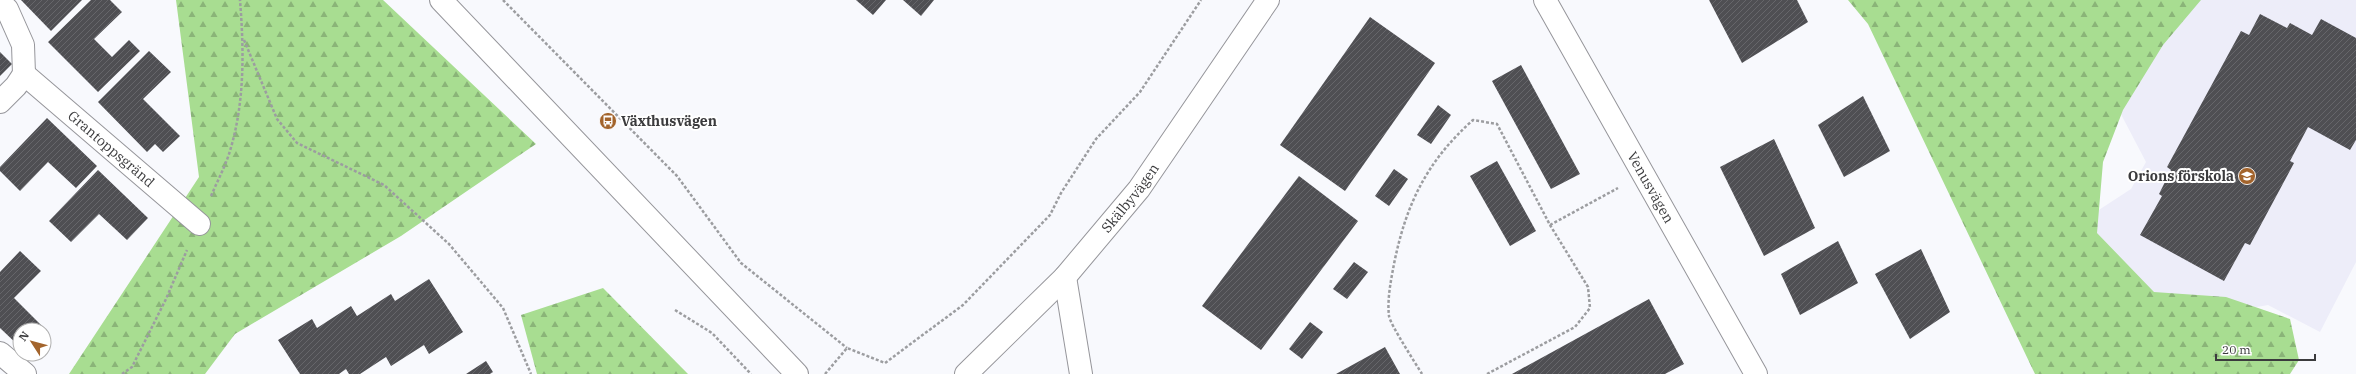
<svg xmlns="http://www.w3.org/2000/svg" width="2356" height="374" viewBox="0 0 2356 374" font-family="'IBM Plex Serif',serif">
	<style>
		.built { fill: #ededf9 }
		.forest { fill: url(#forest-firs) }
		.building { fill: url(#building-hatch) }
		.lines { fill: none; stroke-linecap: round; stroke-linejoin: round }
		.minor-casing { stroke: #96969b; stroke-width: 24 }
		.path { stroke: #9c9da0; stroke-width: 2.5; stroke-dasharray: 3 2; stroke-linecap: butt }
		.minor { stroke: #fff; stroke-width: 22 }
		.labels { text-anchor: middle; dominant-baseline: central; stroke-width: 4; stroke-linejoin: round; paint-order: stroke }
		.poi-label { font-size: 14px; font-weight: bold; fill: #3b3b3d; stroke: #fff; text-anchor: start }
		.street-label { font-size: 14px; fill: #3b3b3d; stroke: #fff }
	</style>
	<defs>
		<pattern id="forest-firs" width="22" height="20" patternUnits="userSpaceOnUse"><rect width="22" height="20" fill="#a8dd91"/><path d="M5 1l3.5 6h-7zM16 11l3.5 6h-7z" fill="#8ab478"/></pattern>
		<pattern id="building-hatch" width="6" height="6" patternUnits="userSpaceOnUse"><rect width="6" height="6" fill="#4f4f53"/><path d="M-1 1l2-2M0 6l6-6M5 7l2-2" fill="none" stroke="#66666a"/></pattern>
	</defs>
	<rect width="100%" height="100%" fill="#f8f9fd"/>
	<!-- built -->
	<polygon class="built" points="2138,0 2356,0 2356,262 2320,332 2268,305 2103,335 2045,245 2131,189 2146,162 2102,78"/>
	<!-- forest -->
	<g class="forest">
		<polygon points="176,0 383,0 536,144 401,236 235,334 205,374 69,374 199,177"/>
		<polygon points="1848,0 2201,0 2163,45 2123,110 2103,162 2097,233 2154,292 2226,297 2290,319 2299,360 2290,374 2035,374 1868,24"/>
		<polygon points="603,288 688,374 537,374 521,315"/>
	</g>
	<!-- building -->
	<g class="building">
		<polygon points="21,0 82,0 51,31"/>
		<polygon points="91,0 110,0 122,12 94,39 112,57 129,40 140,51 98,92 48,42"/>
		<polygon points="856,0 886,0 873,15"/>
		<polygon points="903,0 934,0 921,16"/>
		<polygon points="1709,0 1797,0 1808,22 1742,63"/>
		<polygon points="2260,14 2287,28 2290,23 2312,35 2321,19 2356,38 2356,140 2350,150 2308,127 2290,161 2294,163 2250,245 2245,243 2224,281 2140,235 2162,196 2159,194 2171,170 2167,167 2241,31 2249,35"/>
		<polygon points="1370,17 1435,63 1345,191 1280,145"/>
		<polygon points="149,51 171,72 143,99 180,136 163,152 155,144 147,152 98,102"/>
		<polygon points="0,52 12,64 0,76"/>
		<polygon points="1521,65 1580,174 1551,189 1492,81"/>
		<polygon points="1863,96 1890,151 1844,177 1818,125"/>
		<polygon points="1438,105 1451,115 1431,144 1417,135"/>
		<polygon points="47,118 97,166 76,188 48,162 20,191 0,171 0,167"/>
		<polygon points="1774,139 1815,228 1764,256 1720,167"/>
		<polygon points="1497,161 1536,231 1510,246 1470,176"/>
		<polygon points="1394,169 1408,179 1389,206 1375,196"/>
		<polygon points="98,170 148,218 127,240 99,214 71,242 49,221"/>
		<polygon points="1299,176 1358,221 1261,350 1202,306"/>
		<polygon points="1838,241 1858,283 1800,315 1781,274"/>
		<polygon points="1921,249 1950,312 1910,339 1875,274"/>
		<polygon points="20,251 41,271 14,298 47,331 44,334 44,330 20,330 20,347 0,328 0,272"/>
		<polygon points="1354,262 1368,272 1347,299 1333,289"/>
		<polygon points="429,279 463,332 429,354 424,345 391,366 386,357 360,374 349,374 346,369 339,374 300,374 278,340 312,319 317,328 351,306 357,316 391,294 395,301"/>
		<polygon points="1649,299 1684,364 1665,374 1512,374"/>
		<polygon points="1310,322 1323,332 1302,359 1289,349"/>
		<polygon points="1385,347 1400,374 1336,374"/>
		<polygon points="486,361 493,372 490,374 466,374"/>
	</g>
	<g class="lines">
		<!-- minor casing -->
		<g class="minor-casing">
			<g id="minor">
				<polyline points="441,0 797,374"/>
				<path id="s1" d="M1545,0L1756,374"/>
				<polyline points="0,3 7,9 23,45 24,74"/>
				<path id="s2" d="M0,102L16,86L24,74L199,224"/>
				<polyline points="1065,277 1081,374"/>
				<polyline points="0,353 25,374"/>
				<path id="s3" d="M966,374L1065,277L1139,189L1268,0"/>
			</g>
		</g>
		<!-- path -->
		<g class="path">
			<polyline points="503,0 677,176 741,263 847,348"/>
			<polyline points="244,40 277,119 297,143 384,185 449,244 503,308 531,374"/>
			<path d="M211,196C217,182 224,169 229,154C245,104 244,51 240,0"/>
			<polyline points="1550,225 1618,188"/>
			<polyline points="675,310 712,333 751,374"/>
			<polyline points="122,374 132,367 166,299 187,250"/>
			<polyline points="825,374 847,348 885,363 963,305 1050,215 1061,193 1096,139 1140,92 1201,0"/>
			<path d="M1422,374C1416,364 1390,324 1389,316C1387,299 1391,280 1394,264C1406,204 1427,161 1473,120L1497,124L1550,225L1588,287L1590,308L1575,327L1487,374"/>
		</g>
		<!-- minor -->
		<use href="#minor" class="minor"/>
	</g>
	<!-- icons -->
	<defs>
		<g id="bus-disc" transform="scale(0.9)"><circle r="9.5" fill="#a3642c" stroke="#fff"/><path d="M-5-6H5V4H4V6H2V4H-2V6H-4V4H-5ZM-3.5-4V0h7V-4ZM-3.5 1.2v1.5H-2V1.2ZM2 1.2v1.5H3.5V1.2Z" fill="#fff"/></g>
		<g id="school-disc" transform="scale(0.9)"><circle r="9.5" fill="#a3642c" stroke="#fff"/><path d="M0-5L7-2L0 1L-7-2ZM-4 1L0 2.5L4 1V4Q0 6-4 4Z" fill="#fff"/></g>
	</defs>
	<g fill-rule="evenodd">
		<use href="#bus-disc" x="608" y="121"/>
		<use href="#school-disc" x="2247" y="176"/>
	</g>
	<g class="labels">
		<!-- poi labels -->
		<g class="poi-label">
			<text x="621" y="121">Växthusvägen</text>
			<text x="2234" y="176" text-anchor="end">Orions förskola</text>
		</g>
		<!-- street labels -->
		<g class="street-label">
			<text stroke="none"><textPath href="#s2" startOffset="152">Grantoppsgränd</textPath></text>
			<text stroke="none"><textPath href="#s1" startOffset="215">Venusvägen</textPath></text>
			<text stroke="none"><textPath href="#s3" startOffset="241">Skälbyvägen</textPath></text>
		</g>
	</g>
	<!-- north arrow -->
	<g transform="translate(32 342) rotate(306)"><circle r="19" fill="#ffffff" stroke="#b1b1b1"/>
	<path d="M0-3L7 15L0 10L-7 15Z" fill="#a3642c"/>
	<text y="-6" font-size="11" font-weight="bold" text-anchor="middle" fill="#3b3b3d">N</text>
	</g>
	<!-- scale -->
	<path d="M2216 354v6h99v-6" fill="none" stroke="#3b3b3d" stroke-width="2"/>
	<text x="2222" y="354" font-size="12" fill="#3b3b3d" stroke="#ffffff" stroke-width="3" paint-order="stroke">20 m</text>
</svg>
